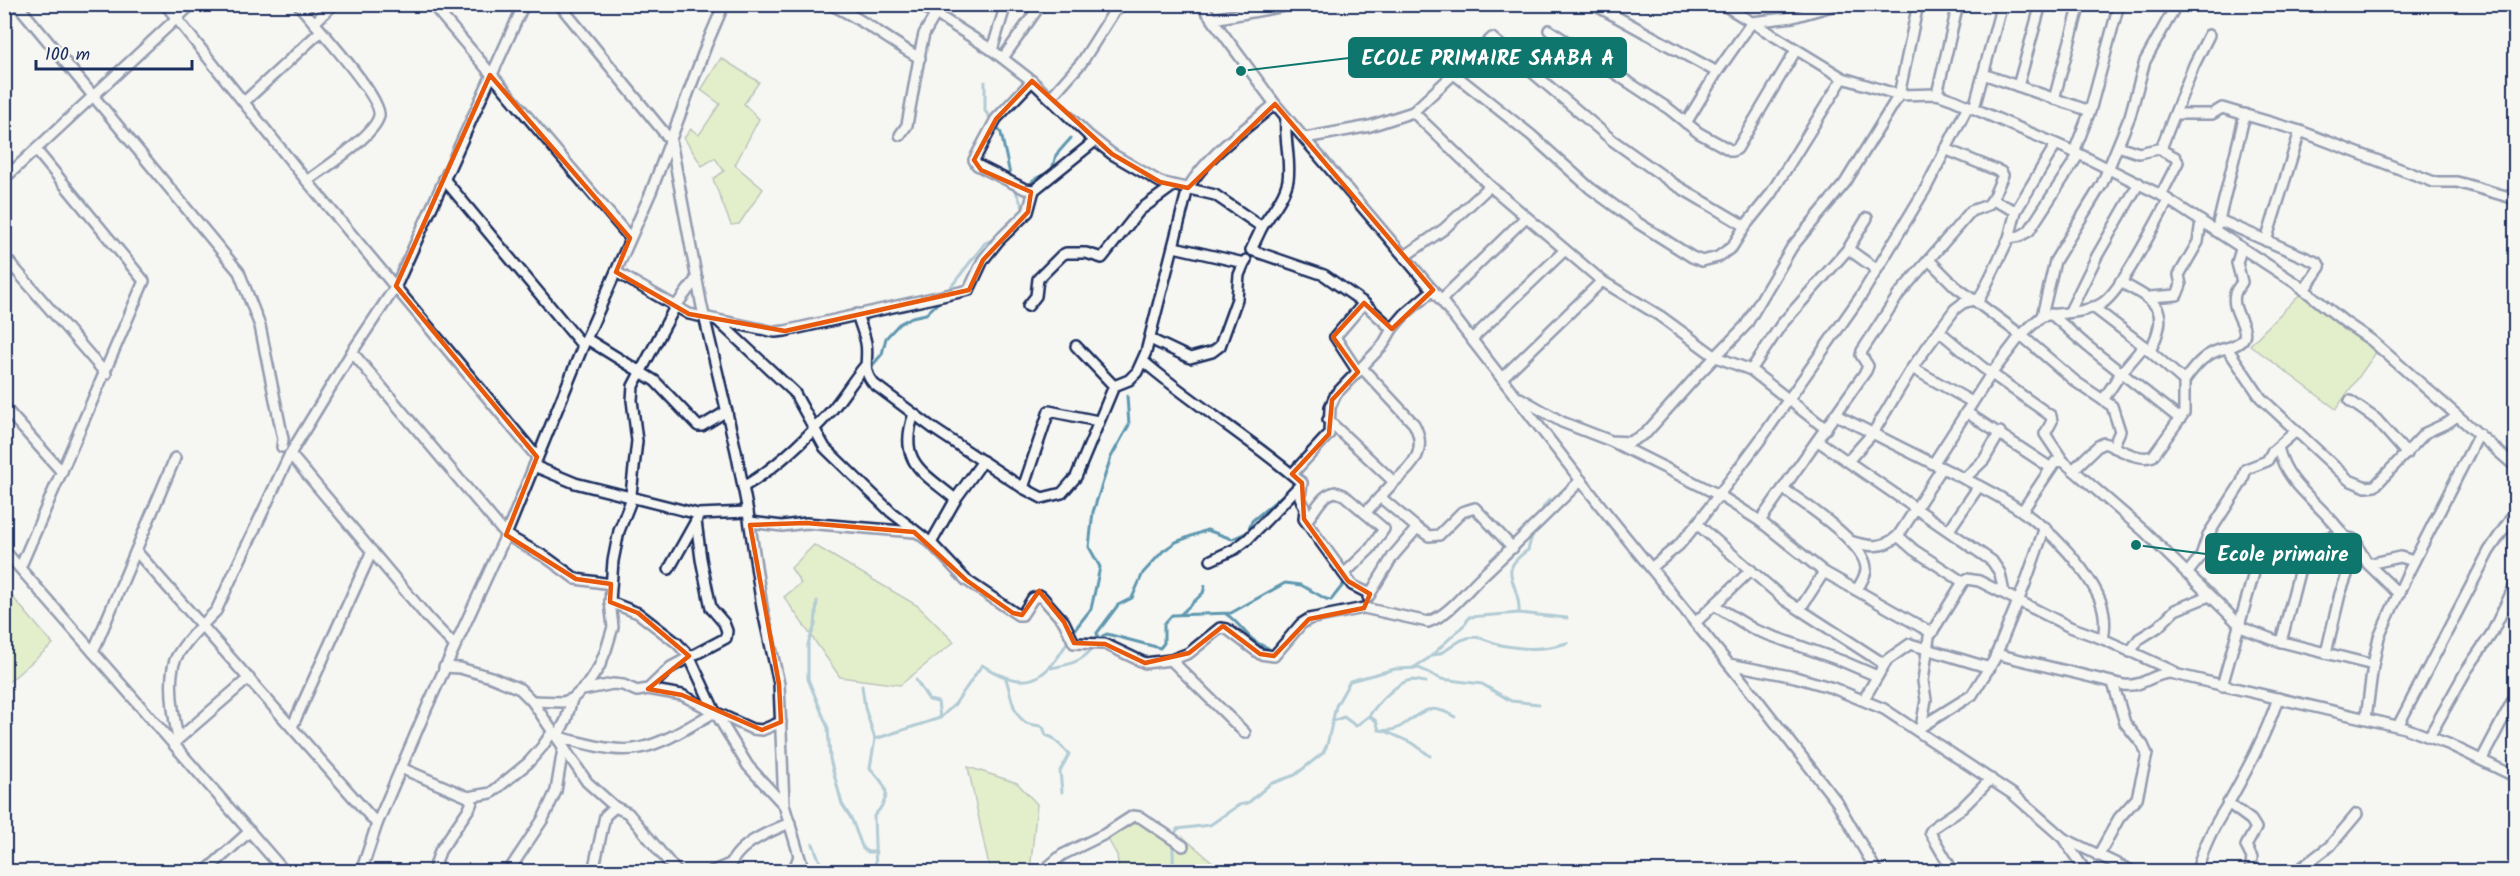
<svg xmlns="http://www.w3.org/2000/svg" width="2520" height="876" viewBox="0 0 2520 876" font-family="Kalam,sans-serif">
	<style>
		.green { fill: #cde59b; stroke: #748a7c; stroke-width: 1.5 }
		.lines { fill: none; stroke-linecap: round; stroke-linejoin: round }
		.stream { stroke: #5f98b0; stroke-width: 3 }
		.minor-casing { stroke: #1b2f5e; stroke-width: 14 }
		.minor { stroke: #f6f6f2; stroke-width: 9 }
		.marked { fill: none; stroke: #e8590c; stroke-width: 4.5; stroke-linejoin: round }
		.leader { fill: none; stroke: #0f766e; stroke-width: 2 }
		.callout-dot { fill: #0f766e; stroke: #f6f6f2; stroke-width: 2 }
		.callout { fill: #0f766e; stroke: #0f766e; stroke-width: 2 }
		.callout-label { font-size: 21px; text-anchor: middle; font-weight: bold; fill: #fff }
	</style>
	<rect width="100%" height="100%" fill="#f6f6f2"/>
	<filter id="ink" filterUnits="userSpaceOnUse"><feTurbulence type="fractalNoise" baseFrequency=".0167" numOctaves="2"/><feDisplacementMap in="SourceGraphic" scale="12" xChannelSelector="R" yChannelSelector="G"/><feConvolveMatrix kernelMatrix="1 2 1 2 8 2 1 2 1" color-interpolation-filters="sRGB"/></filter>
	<g filter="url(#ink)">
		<!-- green -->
		<g class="green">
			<polygon points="721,58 759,82 744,104 759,119 735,165 763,189 739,224 731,225 713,179 724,171 715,158 702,166 684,138 691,129 699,135 720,104 701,90"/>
			<polygon points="2304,290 2380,347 2336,409 2250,345"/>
			<polygon points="814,545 918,606 954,642 900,685 840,677 784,597 801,583 791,568"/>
			<polygon points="4,587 53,644 5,685 4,685"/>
			<polygon points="968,767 1017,783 1037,804 1030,871 990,871"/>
			<polygon points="1136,812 1178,844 1183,837 1223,871 1119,871 1117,855 1105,834"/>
		</g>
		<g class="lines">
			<!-- stream -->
			<g class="stream">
				<polyline points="985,82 985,111 992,120"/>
				<polyline points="996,126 1001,133 1011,179"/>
				<polyline points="1013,185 1024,210"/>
				<polyline points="1030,187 1033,180 1052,170 1056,155 1071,138"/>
				<polyline points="947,292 985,243 996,238"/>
				<polyline points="871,367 882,354 886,338 899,324 912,317 926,314 941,300"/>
				<polyline points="1540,515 1544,506 1550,499"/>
				<polyline points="817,601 815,625 808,644 808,679 828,728 830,759 842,804 852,820 863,849 868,852 876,852"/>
				<polyline points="1519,613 1567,618"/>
				<polyline points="1181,614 1203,593 1205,586"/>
				<path d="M1226,614C1243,625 1248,642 1268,648"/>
				<polyline points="1072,633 1091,609 1093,600 1100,567 1089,547 1093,512 1111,457 1129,425 1127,396"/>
				<polyline points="1098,639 1097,633 1118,605 1132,598 1143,573 1163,551 1176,542 1207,530 1232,539 1248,532 1252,521 1289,490"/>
				<path d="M1433,655C1450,653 1456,637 1475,637C1485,638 1496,645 1506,646C1527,650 1548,649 1567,643"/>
				<path d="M1051,668C1067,665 1079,663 1090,651C1096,644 1098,637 1107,634L1160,648L1164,643V624L1172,615L1231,613L1285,583L1301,585L1326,599L1331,600L1346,581"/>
				<path d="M1413,668L1429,658L1466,623L1469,617L1519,613C1521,581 1494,573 1528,550L1533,532"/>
				<path d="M1006,679C1011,693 1012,713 1025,722C1030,726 1037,724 1043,727L1046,735L1053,738L1069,754L1060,771L1062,792"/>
				<polyline points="916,680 929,700 938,702 940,718"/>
				<polyline points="862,686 865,708 875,739"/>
				<path d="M1369,716C1377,704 1397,682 1411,680C1416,680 1422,682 1426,682"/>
				<path d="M1333,721L1344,717L1356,726L1369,716L1376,721L1379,730C1413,736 1415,692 1455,717"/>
				<polyline points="1385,731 1414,744 1430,756"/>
				<polyline points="813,844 824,872"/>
				<path d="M876,872L874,816C893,795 888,788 870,768L875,739L940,718L955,704L982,665C1025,693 1046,682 1069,639"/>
				<path d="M1172,872C1176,857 1169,848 1177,829L1210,825L1239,805L1248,803L1270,784L1295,775L1323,753L1327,745L1336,706L1350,681L1395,669L1419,668L1441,679L1482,684L1511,701L1539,704"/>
			</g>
			<!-- minor casing -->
			<g class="minor-casing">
				<g id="minor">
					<polyline points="17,4 239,272 260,326 283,439 282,447"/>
					<polyline points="165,4 297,169 537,457"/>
					<path d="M298,4C313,22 383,98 379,116C375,135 324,169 307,181"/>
					<polyline points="432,4 630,238"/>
					<polyline points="559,4 671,141 702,307 736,451 748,512 762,607 779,684 784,805 804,872"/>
					<path d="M829,4C862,18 889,41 920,58"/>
					<polyline points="920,4 992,50 1032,81 1088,135 1112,154 1160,182 1215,195 1262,227 1251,250 1324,275 1364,303 1392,329 1405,314 1433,290"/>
					<polyline points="1201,4 1275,104 1441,300 1603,509 1757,699 1837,802 1877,872"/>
					<polyline points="1593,4 1717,72 1752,22 1793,17 1839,4"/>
					<polyline points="1722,4 1843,78 1899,95 1937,94 1954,100 2079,154 2161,195 2297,284 2346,323 2371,340 2516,467"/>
					<polyline points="1213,19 1296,4"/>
					<polyline points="314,23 334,4"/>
					<polyline points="1549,30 1669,109 1699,133 1732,151 1737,149 1796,50"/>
					<polyline points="992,50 1006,4"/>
					<polyline points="1003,58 1041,4"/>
					<polyline points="1454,74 1531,135 1590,188 1638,223 1692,257 1702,261 1718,257 1732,247 1745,226"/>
					<polyline points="1983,74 2090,111"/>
					<polyline points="1032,81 996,119 974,160 977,165 1025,189 1034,190 1095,141"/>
					<polyline points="2018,86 2041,4"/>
					<polyline points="1937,94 1958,4"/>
					<polyline points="1051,97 1082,62 1113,13 1122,4"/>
					<polyline points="2054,99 2080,4"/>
					<polyline points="244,102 321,31"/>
					<polyline points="1974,108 2002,4"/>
					<polyline points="1413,112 1490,186 1602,281 1660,316 1716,357 1751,370 1826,429"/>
					<polyline points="2176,114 2212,114 2222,108 2300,131 2434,182 2457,182 2516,199"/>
					<polyline points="1686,123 1717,72"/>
					<polyline points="900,135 907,125 921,47 924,34 935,15"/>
					<polyline points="1305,138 1370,126 1413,112 1492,38 1612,140 1674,184 1745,226 1770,195 1843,78"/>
					<polyline points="2118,146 2139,153 2162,148"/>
					<polyline points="1945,149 2001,172 2003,175 1992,200"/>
					<polyline points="2074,152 2090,111 2119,4"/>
					<polyline points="4,179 192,4"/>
					<polyline points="444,179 583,346"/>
					<polyline points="2161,195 2178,162 2175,157 2163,151 2162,146 2194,65 2209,35"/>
					<polyline points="2219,220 2318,263 2320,267 2304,290"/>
					<polyline points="2218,224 2245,114"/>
					<path d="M1262,227C1271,213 1285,196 1288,180C1291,160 1284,140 1286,117"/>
					<polyline points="2009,238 2020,236 2029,231 2079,154"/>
					<polyline points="2266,241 2300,131"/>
					<polyline points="1174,247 1244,263 1246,260"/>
					<polyline points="1848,249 1876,269"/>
					<path d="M2241,249L2237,263L2242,282C2240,286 2236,289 2235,294C2229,317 2265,337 2227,348L2261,398L2349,480L2366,487L2375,486L2425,433L2449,422L2457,416"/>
					<polyline points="4,256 106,374"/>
					<polyline points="1405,256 1444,229 1490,186"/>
					<polyline points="1929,260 1956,287 2021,335 2042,316 2055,261 2102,184 2130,116 2145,61 2175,7"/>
					<polyline points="616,272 689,314 775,332 785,331 969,290 983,260 999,240 1028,212 1034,190"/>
					<path d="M2120,282C2157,302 2171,308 2150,351"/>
					<polyline points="2149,297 2177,295 2181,285 2179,275 2198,242 2201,221"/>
					<polyline points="1441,300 1526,217"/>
					<polyline points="1028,306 1036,296 1038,279 1062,255 1066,253 1086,253 1102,258 1140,210 1173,186"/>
					<polyline points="2070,311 2097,256 2139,183"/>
					<path d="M857,314C860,324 864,333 866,343C869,359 861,370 874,384L934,429L1023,488L1042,498L1062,493L1076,477L1114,386L1129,380L1137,372L1146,352L1188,188C1208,154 1246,129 1275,104"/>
					<polyline points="2051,314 2086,345 2180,419"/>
					<path d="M2042,316C2060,313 2085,313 2101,304C2121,293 2155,223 2168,201"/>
					<polyline points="717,320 794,392 825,448 891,512 931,543 966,580 1018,615 1022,615 1033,598 1041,596 1064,622 1074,643 1105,644 1145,663 1171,660 1245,733"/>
					<polyline points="1939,331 1982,367 2051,416 2052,421 2045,434 2063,461"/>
					<polyline points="587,339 655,381 698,426 702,426 727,411"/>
					<polyline points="1150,339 1190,358 1212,352 1220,346 1237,299 1239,275 1244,263"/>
					<polyline points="1472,339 1565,250"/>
					<polyline points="1076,346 1114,386"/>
					<polyline points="352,352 506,535 547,558 576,579 611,584"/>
					<path d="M1143,361C1193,404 1251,439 1302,483L1248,539L1235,549L1211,560"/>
					<polyline points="1912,368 1972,402"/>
					<polyline points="1751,370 1781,325 1848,249 1867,218"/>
					<polyline points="1358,372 1335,337 1364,303"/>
					<polyline points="1502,378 1602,281"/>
					<path d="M2184,381C2196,364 2206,352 2227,348"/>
					<polyline points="1520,398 1562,422 1611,441 1630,442 1646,433 1695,378 1746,325 1792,247 1845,183 1899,95 1918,4"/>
					<polyline points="2103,400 2121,373 2144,346"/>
					<polyline points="2350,401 2376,419 2407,454"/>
					<polyline points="4,407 62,472"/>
					<polyline points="1966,412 2051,468"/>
					<path d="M914,414C897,462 923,472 955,499"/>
					<path d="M1836,415C1869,431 1901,448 1934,464C1994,493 2040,513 2081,568C2098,591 2109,610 2103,639"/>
					<path d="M1328,420L1394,482C1413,466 1428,450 1414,424L1362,368"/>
					<polyline points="1818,441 1992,561 2000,573 2004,593"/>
					<polyline points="1613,442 1719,495 1760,521 1824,572 1932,633"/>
					<path d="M2278,447C2287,488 2323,504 2344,536"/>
					<polyline points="290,454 428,618 454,645"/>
					<polyline points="1848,461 1873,433 1912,368 1955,309 1963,303 1980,298 2009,238 2016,211"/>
					<polyline points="1933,464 1991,374 2021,335 2076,382 2112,406 2120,431 2113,447"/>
					<polyline points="534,466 575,483 698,514 748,512"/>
					<path d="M2073,470L2098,446L2104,443C2118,448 2139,462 2153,456L2184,413V381L2144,346L2093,307"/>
					<polyline points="1292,474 1329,434 1330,407 1336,394 1383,345 1392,329"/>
					<polyline points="1964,479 1984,460 2000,432"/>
					<path d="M1302,483L1300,497L1305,509L1304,519L1344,574L1370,549L1384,529L1344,495L1336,492C1321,494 1316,511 1306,521"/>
					<path d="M743,487C776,468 806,439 831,411C843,397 853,380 865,366"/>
					<polyline points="1023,488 1049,411 1098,421"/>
					<path d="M1784,489C1803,503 1866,543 1866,569C1866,576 1860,584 1857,590"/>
					<polyline points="2023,510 2055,462 2063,461 2144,531 2243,628 2274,640 2373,665 2366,718"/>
					<polyline points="1365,513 1394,482"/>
					<polyline points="1760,521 1866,371 1868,366 1861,355 1862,351 1899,294 1971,211 1988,205 1992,200 2016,211 2056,144"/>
					<polyline points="750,522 782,526 806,523 914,532"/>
					<polyline points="1697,524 1785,600 1884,664"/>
					<polyline points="1417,528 1429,536 1439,535 1462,512 1475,508 1513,548"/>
					<polyline points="1949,530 1979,486"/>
					<polyline points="1898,536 1914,550 1963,582"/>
					<path d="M1850,541C1869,547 1883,549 1898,536L1942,468"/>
					<polyline points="931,543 957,497 983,461"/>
					<polyline points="4,550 285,872"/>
					<polyline points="136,551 377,824"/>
					<polyline points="2202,553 2208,535 2242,482 2246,469 2267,461 2272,452 2296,431"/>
					<polyline points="2368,564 2400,557 2414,561"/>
					<polyline points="20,568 144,281 36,150"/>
					<polyline points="1651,568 1679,545 1697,524 1763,436 1861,296 1926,188 1968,106"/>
					<polyline points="669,569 697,519"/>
					<polyline points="1344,574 1352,585 1370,594 1368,597"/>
					<path d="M2187,574C2224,523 2217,561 2257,562C2288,556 2320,529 2353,539L2368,564L2399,594"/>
					<polyline points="1370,594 1393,556 1417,528 1380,497"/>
					<polyline points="610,602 638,613 677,643 689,656 715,712 752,729 762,730 781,722"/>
					<polyline points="1714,605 1751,570"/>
					<polyline points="1800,609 1824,572"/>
					<polyline points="1695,623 1714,605 1755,630 1842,661 1877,676"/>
					<polyline points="2281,642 2306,545"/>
					<polyline points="93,652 175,458"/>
					<polyline points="2130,652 2139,639 2158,627 2175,610 2209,596"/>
					<polyline points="2326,653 2340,594 2358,545"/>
					<path d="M1996,654L2124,685C2144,687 2151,674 2170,673L2405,728L2448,744L2516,777"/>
					<path d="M1171,660L1189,653L1220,628L1227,629L1260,654L1274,656L1301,624L1309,619L1364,608L1428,622C1449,615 1465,592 1481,577C1515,545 1548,513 1581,480"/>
					<polyline points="1729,664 1795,677 1833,688 1884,709 2014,795 2063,838 2086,872"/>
					<polyline points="2373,665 2379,637 2406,577 2479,434"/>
					<polyline points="444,667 460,668 491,677 520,689 532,701 587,782 615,807 628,813 677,872"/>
					<polyline points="2222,686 2257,562"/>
					<polyline points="583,690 613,684 623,685 637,691 648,689 671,667 726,638 727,631 724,623 711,608 701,559 696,521"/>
					<path d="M572,699L566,720L557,737C583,742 614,754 640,748C668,742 691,725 715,712L682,695L648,689"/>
					<polyline points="1864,699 1887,660 1910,644 1990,668"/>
					<polyline points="532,701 563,702 572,699 587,685 599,667 606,650 613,627 610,602 613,561 619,531 630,503 637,441 632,400 633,386 675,307 697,278"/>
					<polyline points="715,712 748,766 784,805"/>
					<polyline points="2398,726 2489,551 2516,511"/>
					<polyline points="292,727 372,551"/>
					<polyline points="1921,727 1926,700 1923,681 1929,637 1963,582 1967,579 1979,581 2070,627 2103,639 2173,671"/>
					<polyline points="1919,728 1972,695 1994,660 2025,584 2045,527"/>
					<polyline points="2429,737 2466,671 2492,633 2516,583"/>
					<path d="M178,739C174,719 167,677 176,658C186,640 202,625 216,611L290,454L352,352L396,286L524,4"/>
					<polyline points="176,741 249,678"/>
					<polyline points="2482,759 2516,694"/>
					<polyline points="401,768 468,797 491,793 528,763 542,747 553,731"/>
					<polyline points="2228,803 2251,820 2256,828 2246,846 2252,858 2250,872"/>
					<polyline points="2065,839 2134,872"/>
					<polyline points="2098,856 2119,818 2137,798 2147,754 2143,745 2125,723 2113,683"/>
					<polyline points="205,872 250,831"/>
					<polyline points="361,872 377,824 428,705 506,535 583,346 651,192 706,46 724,4"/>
					<polyline points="377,872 379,872"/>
					<polyline points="433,872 440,851 470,807 472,802 468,797"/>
					<polyline points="508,872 543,819 556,791 563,749"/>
					<polyline points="593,872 605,816 615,807"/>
					<polyline points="711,872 730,864"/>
					<path d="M728,872C734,845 768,832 790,823"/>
					<polyline points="793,872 799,856"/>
					<polyline points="1042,872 1062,855 1105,834 1133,816 1140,817 1183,846"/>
					<polyline points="1953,872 1930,832 1934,827 1962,808 1991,779"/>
					<path d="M2197,872C2203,846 2214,826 2228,804C2247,770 2266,735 2278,698"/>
					<polyline points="2296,872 2330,846 2357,814"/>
				</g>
			</g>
			<!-- minor -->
			<use href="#minor" class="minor"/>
		</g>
	</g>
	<!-- marked area -->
	<path d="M0 0H2520V876H0ZM490,75L630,238L616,272L689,314L785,331L969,290L983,260L1028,212L1031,192L981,170L974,160L996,119L1032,81L1112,154L1160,182L1188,188L1275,104L1433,290L1392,329L1364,303L1333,337L1358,372L1332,400L1329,434L1292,474L1302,483L1304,519L1348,581L1370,594L1364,608L1309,619L1274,656L1260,654L1223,626L1189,653L1145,663L1105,644L1074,643L1064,622L1039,591L1022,615L1013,613L966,580L914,532L806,523L750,525L779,684L781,722L762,730L682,695L648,689L689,656L638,613L610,602L611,584L576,579L506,535L537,457L396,286Z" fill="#f6f6f2" fill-opacity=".55" fill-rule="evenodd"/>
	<path class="marked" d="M490,75L630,238L616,272L689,314L785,331L969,290L983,260L1028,212L1031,192L981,170L974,160L996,119L1032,81L1112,154L1160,182L1188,188L1275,104L1433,290L1392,329L1364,303L1333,337L1358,372L1332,400L1329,434L1292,474L1302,483L1304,519L1348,581L1370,594L1364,608L1309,619L1274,656L1260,654L1223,626L1189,653L1145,663L1105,644L1074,643L1064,622L1039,591L1022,615L1013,613L966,580L914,532L806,523L750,525L779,684L781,722L762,730L682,695L648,689L689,656L638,613L610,602L611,584L576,579L506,535L537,457L396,286Z"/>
	<!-- callouts -->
	<path class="leader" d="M1241 71L1349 58M2136 545L2206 554"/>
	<g class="callout-dot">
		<circle cx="1241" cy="71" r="6"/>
		<circle cx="2136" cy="545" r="6"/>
	</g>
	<g class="callout">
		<rect x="1349" y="38" width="277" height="39" rx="6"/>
		<rect x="2206" y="534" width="155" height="39" rx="6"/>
	</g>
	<g class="callout-label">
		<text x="1488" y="65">ECOLE PRIMAIRE SAABA A</text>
		<text x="2283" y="561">Ecole primaire</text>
	</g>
	<!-- margin -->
	<rect width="2520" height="876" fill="none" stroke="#f6f6f2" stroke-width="24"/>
	<rect x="12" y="12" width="2496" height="852" fill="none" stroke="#1b2f5e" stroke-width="2" filter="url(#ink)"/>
	<!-- scale -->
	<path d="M36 60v9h156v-9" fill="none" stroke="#1b2f5e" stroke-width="3"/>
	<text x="45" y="60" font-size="18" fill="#1b2f5e" stroke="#f6f6f2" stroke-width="4.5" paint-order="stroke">100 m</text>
</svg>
